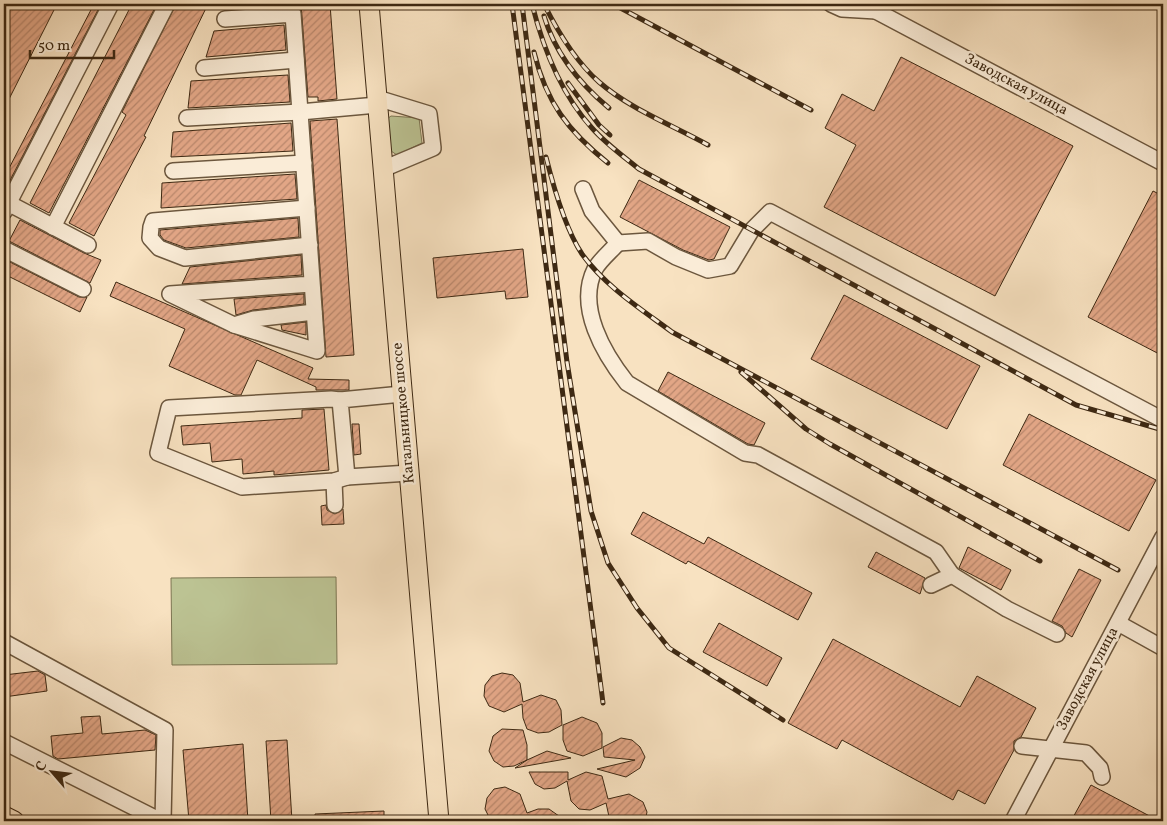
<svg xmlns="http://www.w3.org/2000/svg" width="1167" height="825" viewBox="0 0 1167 825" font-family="Vollkorn,serif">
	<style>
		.grass { fill: #bcc393; stroke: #7d7653 }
		.building { fill: url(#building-hatch); stroke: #3e2913 }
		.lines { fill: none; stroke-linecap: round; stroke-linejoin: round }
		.minor-casing { stroke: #6c573e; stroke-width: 18 }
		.major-casing { stroke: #3e2913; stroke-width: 21 }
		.minor { stroke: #faecd7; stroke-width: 15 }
		.major { stroke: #f8e2c1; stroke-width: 19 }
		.rail-casing { stroke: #3e2913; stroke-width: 5 }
		.rail { stroke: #faecd7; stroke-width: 3; stroke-dasharray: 9; stroke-linecap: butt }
		.labels { text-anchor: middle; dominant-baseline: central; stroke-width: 5; stroke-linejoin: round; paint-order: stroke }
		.street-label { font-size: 15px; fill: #3e2913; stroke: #faecd7 }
	</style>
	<defs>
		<pattern id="building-hatch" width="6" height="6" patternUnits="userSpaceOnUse" patternTransform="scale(1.25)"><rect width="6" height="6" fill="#e2a686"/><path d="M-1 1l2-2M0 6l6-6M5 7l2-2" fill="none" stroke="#b9876c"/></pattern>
	</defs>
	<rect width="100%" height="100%" fill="#f8e2c1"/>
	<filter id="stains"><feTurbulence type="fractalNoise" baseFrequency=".004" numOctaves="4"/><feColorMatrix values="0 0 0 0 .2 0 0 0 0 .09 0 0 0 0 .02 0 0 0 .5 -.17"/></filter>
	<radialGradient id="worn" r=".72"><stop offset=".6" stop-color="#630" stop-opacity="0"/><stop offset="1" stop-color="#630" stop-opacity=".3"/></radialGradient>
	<!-- grass -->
	<g class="grass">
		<polygon points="391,116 419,118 422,143 397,155 391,151 387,119"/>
		<polygon points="336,577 337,664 172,665 171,578"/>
	</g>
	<!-- building -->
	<g class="building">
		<polygon points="4,4 57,4 4,109"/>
		<polygon points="94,4 101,4 4,192 4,178"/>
		<polygon points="132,4 157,4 49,213 30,203"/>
		<polygon points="176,4 208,4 144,136 146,137 94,236 69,223 126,115 122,112"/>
		<polygon points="301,4 330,4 337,99 318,101 318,97 308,97"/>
		<polygon points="284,25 286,50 206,57 214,31"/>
		<polygon points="901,57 1073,146 995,296 824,207 856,145 825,128 842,94 874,111"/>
		<polygon points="288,75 290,102 188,108 191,81"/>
		<polygon points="337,119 354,355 326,357 310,121"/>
		<polygon points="291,123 293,151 171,157 173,132"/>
		<polygon points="295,174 297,199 161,208 162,183"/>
		<polygon points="639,180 730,227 714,259 709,260 683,250 620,217"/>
		<polygon points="1153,191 1163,196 1163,356 1088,317"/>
		<polygon points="298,218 299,237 186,248 164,240 160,235 160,230"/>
		<polygon points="20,220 84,253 101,260 90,283 9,241"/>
		<polygon points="523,249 528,297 506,299 505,291 437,298 433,258"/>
		<polygon points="301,255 302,275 182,284 190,267"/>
		<polygon points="4,259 79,297 87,297 80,312 4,274"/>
		<polygon points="116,282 313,368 308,379 349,380 349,390 316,390 316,387 257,360 241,395 235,395 169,366 185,329 110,296"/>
		<polygon points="304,294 304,304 253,310 236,315 234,299"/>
		<polygon points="844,295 980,366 947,429 811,359"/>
		<polygon points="306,322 306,335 282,330 281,325"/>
		<polygon points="668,372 765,423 754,445 748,444 658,391"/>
		<polygon points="324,409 329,470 274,475 274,471 243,474 242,459 212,462 210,443 183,445 181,426 302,418 302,410"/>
		<polygon points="1029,414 1156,480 1129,531 1003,465"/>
		<polygon points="352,424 359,424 361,454 354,455"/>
		<polygon points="326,505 327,510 335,514 343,509 344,524 322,525 321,506"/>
		<polygon points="643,512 704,544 708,537 812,593 798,620 688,561 686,564 631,534"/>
		<polygon points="968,547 1011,570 1001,590 959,568"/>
		<polygon points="876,552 925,578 920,594 868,567"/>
		<polygon points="1079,569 1101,580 1072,637 1066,633 1062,626 1052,621"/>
		<polygon points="719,623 782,658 767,686 703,652"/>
		<polygon points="833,639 960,707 977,676 1036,708 1021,737 1014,741 1014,750 985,804 958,790 953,800 842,740 837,749 788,723"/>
		<polygon points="38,671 45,675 47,691 4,697 4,675"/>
		<polygon points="502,673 513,675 520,683 523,702 541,695 556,700 561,710 562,725 549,732 538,733 527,729 523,718 522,704 504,712 489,706 484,696 485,685 492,676"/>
		<polygon points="100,716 102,734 145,730 156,735 155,750 58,759 53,756 51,736 83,733 81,717"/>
		<polygon points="582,717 597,723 602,733 602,748 583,756 567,751 563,740 563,725"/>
		<polygon points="502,729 523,730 527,745 527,760 547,751 571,758 515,768 527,760 514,766 503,767 494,761 489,751 493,736"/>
		<polygon points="621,738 632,740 640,747 645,757 640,768 626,777 597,769 635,760 604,757 603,747"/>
		<polygon points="287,740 292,821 271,821 266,741"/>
		<polygon points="243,744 248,821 189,821 183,750"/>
		<polygon points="529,772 568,772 568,780 586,772 602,776 608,799 629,794 643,802 647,812 645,821 610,821 606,803 590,810 579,809 571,801 567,781 555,788 544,789 535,784"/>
		<polygon points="1091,785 1159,821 1071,821"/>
		<polygon points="505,787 520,794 527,813 538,809 549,809 566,821 491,821 485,809 487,798 494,789"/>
		<polygon points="384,811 384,821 315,821 315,814"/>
	</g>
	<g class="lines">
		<!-- minor casing -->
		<g class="minor-casing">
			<g id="minor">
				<polyline points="831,4 842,9 876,11"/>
				<polyline points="880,4 876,11 1163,163"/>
				<polyline points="225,19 293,14 317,351 234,325 170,294 312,284"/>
				<polyline points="204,68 296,60"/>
				<polyline points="377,98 429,114 433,148 383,169"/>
				<polyline points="187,118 300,112 377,105"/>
				<polyline points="173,171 304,163"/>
				<path d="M583,189L592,211L618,243C611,251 600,260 595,269C576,307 604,354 627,383L745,453L758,455L936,552L952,575L931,585"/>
				<polyline points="8,203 88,245"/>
				<polyline points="307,208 153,221 151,227 150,238 159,248 185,258 310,245"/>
				<polyline points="4,212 111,4"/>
				<polyline points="53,227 167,4"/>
				<polyline points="618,243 648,241 676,257 708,270 730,266 751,231 770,212 1163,420"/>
				<polyline points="4,249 83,289"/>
				<polyline points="234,325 254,319 314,312"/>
				<polyline points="402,394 340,400 347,477 409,473"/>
				<polyline points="340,400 331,399 169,408 158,453 242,487 334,481 347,477"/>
				<polyline points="334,481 335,505"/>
				<polyline points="952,575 1007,609 1057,634"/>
				<polyline points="1118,623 1163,648"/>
				<polyline points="4,642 165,730 163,821"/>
				<polyline points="4,742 161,821"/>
				<polyline points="1022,746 1086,753 1100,768 1102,777"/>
				<polyline points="1013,821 1163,537"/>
			</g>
		</g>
		<!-- major casing -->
		<g class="major-casing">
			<g id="major">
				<polyline points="369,4 439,821"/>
				<polyline points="4,816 14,821"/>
			</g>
		</g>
		<!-- minor -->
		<use href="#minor" class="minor"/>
		<!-- major -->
		<use href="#major" class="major"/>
		<!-- rail casing -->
		<g class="rail-casing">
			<g id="rail">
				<polyline points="512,4 603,703"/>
				<polyline points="522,4 567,362 591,511 608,563 637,608 669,648 783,720"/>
				<path d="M532,4C543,48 561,94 592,128C605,143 623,156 639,169L1076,405L1163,430"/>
				<path d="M544,4C558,32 575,61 599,82C630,109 672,125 708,145"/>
				<polyline points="613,4 811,110"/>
				<path d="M544,16C555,53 580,84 609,108"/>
				<path d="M534,52C546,102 568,131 608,163"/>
				<polyline points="568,83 599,125 610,135"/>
				<path d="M546,157C553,185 566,230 582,254C605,286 641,309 672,332L1118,570"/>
				<polyline points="741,372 806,429 830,444 1040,561"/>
			</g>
		</g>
		<!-- rail -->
		<use href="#rail" class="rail"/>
	</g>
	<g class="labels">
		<!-- street labels -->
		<g class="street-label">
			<text transform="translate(1016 85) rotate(28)">Заводская улица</text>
			<text transform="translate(404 413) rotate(-95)">Кагальницкое шоссе</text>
			<text transform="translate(1088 679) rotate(-62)">Заводская улица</text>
		</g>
	</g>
	<!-- margin -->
	<rect width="1167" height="825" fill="none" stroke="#f8e2c1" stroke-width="20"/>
	<rect x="5" y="5" width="1157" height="815" fill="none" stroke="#3e2913" stroke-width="2.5"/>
	<rect x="10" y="10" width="1147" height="805" fill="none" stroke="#3e2913"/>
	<!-- north arrow -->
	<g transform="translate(52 772) rotate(298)" stroke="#faecd7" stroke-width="4" paint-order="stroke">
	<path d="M0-4L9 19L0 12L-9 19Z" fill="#3e2913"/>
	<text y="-8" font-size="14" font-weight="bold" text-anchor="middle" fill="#3e2913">С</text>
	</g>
	<!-- scale -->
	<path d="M30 50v8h84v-8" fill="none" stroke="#3e2913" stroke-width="2.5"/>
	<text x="38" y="50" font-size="15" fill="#3e2913" stroke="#faecd7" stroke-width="4" paint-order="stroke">50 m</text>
	<rect width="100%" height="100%" filter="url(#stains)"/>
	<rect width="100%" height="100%" fill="url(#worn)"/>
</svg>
